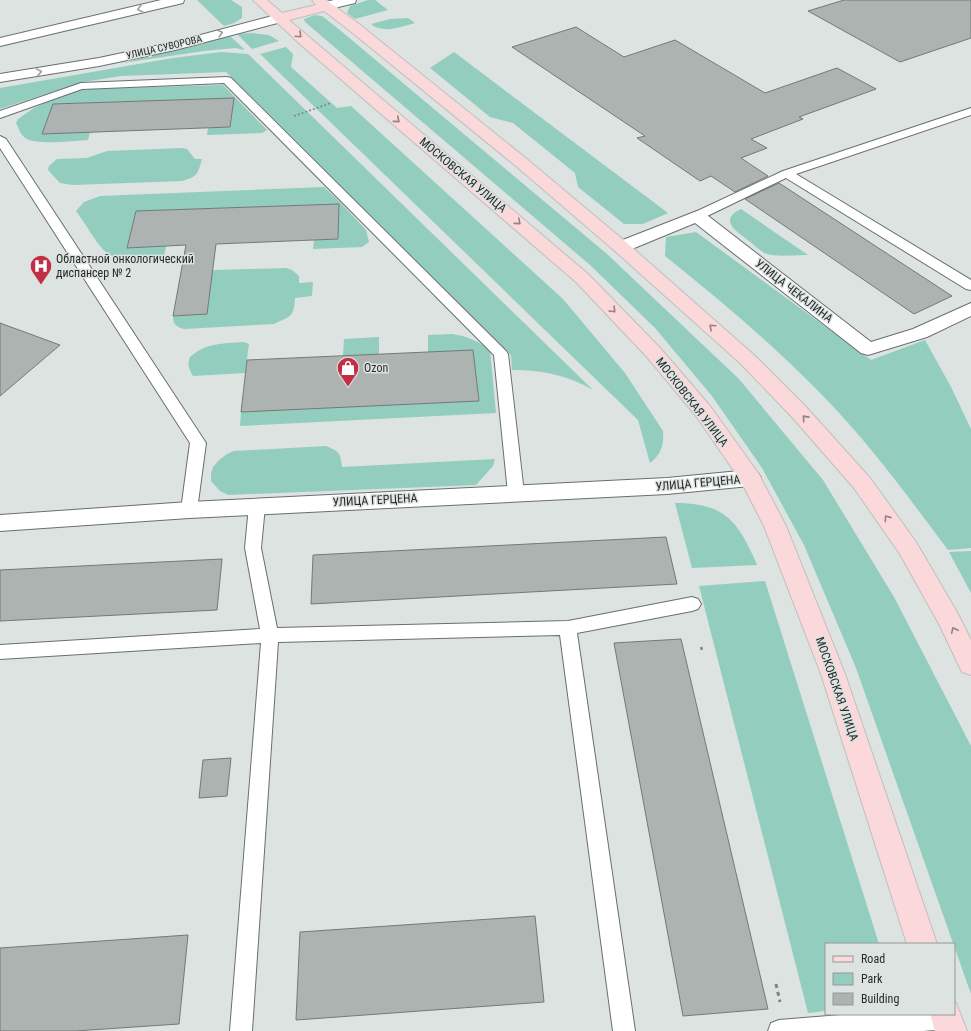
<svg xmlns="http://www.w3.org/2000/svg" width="971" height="1031" viewBox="0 0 971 1031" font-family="'Roboto Condensed',sans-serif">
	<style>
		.green { fill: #93cdbe }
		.building { fill: #acb3b1; stroke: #737978 }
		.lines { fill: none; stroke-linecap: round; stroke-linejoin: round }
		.lane-casing { stroke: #696f6d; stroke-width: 2 }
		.street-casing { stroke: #696f6d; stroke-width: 2 }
		.secondary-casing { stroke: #696f6d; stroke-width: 2 }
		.primary-casing { stroke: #bebfbf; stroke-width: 2 }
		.path-far2 { stroke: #7f8382; stroke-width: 1.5; stroke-dasharray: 2 2; stroke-linecap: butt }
		.path-far1 { stroke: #7f8382; stroke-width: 2.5; stroke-dasharray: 3 3; stroke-linecap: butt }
		.path { stroke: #7f8382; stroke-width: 3; stroke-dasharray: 4 4; stroke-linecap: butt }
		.lane { fill: #fff; fill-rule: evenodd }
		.street { fill: #fff; fill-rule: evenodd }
		.secondary { fill: #fff; fill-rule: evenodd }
		.primary { fill: #fbd9da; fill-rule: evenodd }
		.oneway { stroke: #9e9f9f }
		.oneway2 { stroke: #928282 }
		.labels { text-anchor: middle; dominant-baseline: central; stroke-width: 3; stroke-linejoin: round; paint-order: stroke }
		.far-street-label { font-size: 10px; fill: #282a2a; stroke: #dce3e1 }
		.street-label { font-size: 12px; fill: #282a2a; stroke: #dce3e1 }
		.poi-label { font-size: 12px; fill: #282a2a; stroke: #dce3e1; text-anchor: start }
	</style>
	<rect width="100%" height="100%" fill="#dce3e1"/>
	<!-- green -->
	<g class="green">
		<polygon points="197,0 231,0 242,7 242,18 234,23 224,26"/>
		<polygon points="368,0 375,0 388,10 355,19 347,13 350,6"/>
		<polygon points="315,15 322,16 341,31 607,254 739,379 823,480 894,597 971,746 971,994 856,668 804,545 762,468 712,396 655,328 590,265 305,22 304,19"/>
		<path d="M408,18L415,23C401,27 383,34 371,24L390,19Z"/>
		<polygon points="252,33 269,35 279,41 252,49 237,34"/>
		<polygon points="230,36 245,50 235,48 204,51 122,63"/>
		<path d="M286,47L293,54L291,67L337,108L351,106L563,299L625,373L663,431C664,445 661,455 650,463L638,420L260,54Z"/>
		<path d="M221,52L248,54L593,390C567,375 542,370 512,370L511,355L226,72L121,76L83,82L0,109V88L173,58Z"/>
		<polygon points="454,52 668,213 643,224 624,224 578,187 575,173 513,123 490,117 430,68"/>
		<path d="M223,85L267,130L262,133L207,135L208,128L230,127L234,98L53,104L42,134L90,132L88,140C74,141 37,145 27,139C21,136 19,129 16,123L18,119L34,108L57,97L81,89Z"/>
		<path d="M183,148L187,149L195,159H202C198,174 197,177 182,181L73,185L60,183L48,170L49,166L57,159L87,158L107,151Z"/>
		<path d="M324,187L338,200L366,230L369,242L362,247L313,249L314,240L338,239L339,204L136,211L127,247L166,246L164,257C147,257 120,264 106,252C97,245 84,221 76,211L84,202L100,196Z"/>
		<path d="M741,209L808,255C797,255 776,257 767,254C761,252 754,245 749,241C736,231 718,220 741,209Z"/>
		<path d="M696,232L871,360L925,340L951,387L971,429V548L948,550C909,498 870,444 824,397C775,346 720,300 665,256L666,237Z"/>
		<path d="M286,268L292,270L299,276V283L313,282L312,296L295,298C294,317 291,316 274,324L184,329C176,327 173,324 173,316L206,314L210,288L178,289L182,271Z"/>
		<path d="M452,334C467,336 478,341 490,350L496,413L240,426L241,412L479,400L473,351L428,352V335Z"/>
		<polygon points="379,337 379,355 343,356 344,339"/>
		<path d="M244,342L249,344L245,373L193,376C189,369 187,364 190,357C207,342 223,344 244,342Z"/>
		<path d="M326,446C340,452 340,452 342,467L495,459L493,466L476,485L228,495L220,491L211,481V474L213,467L219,460L227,454L234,451Z"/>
		<path d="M675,503C725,503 738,521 757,565L692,568Z"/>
		<polygon points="971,551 971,593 949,552"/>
		<polygon points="765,581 879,944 826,944 826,1011 808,1013 699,586"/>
	</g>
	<!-- building -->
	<g class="building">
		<polygon points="844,0 971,0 971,38 900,62 808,11"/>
		<polygon points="576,27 624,57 675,40 765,93 837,68 876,89 799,117 803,119 751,139 767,148 741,158 768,176 735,192 711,176 700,181 637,138 645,136 512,47"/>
		<polygon points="234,98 230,127 42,134 53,104"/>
		<polygon points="779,183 952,296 914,314 745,199"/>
		<polygon points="339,204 338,239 216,244 207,314 173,316 186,245 127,248 136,211"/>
		<polygon points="0,323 60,345 0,396"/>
		<polygon points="473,350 479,401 241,412 247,360"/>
		<polygon points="666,537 677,584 311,604 313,555"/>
		<polygon points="222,559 217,610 0,621 0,570"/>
		<polygon points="681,639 768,1009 683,1016 614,643"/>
		<polygon points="231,758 227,796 199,798 203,760"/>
		<polygon points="535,916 544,1002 296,1020 300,932"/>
		<polygon points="188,935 179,1024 75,1031 0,1031 0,948"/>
	</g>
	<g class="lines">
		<!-- lane casing -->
		<g class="lane-casing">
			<g id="lane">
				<polygon points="227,77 231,78 506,351 508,354 524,493 522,497 516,499 510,497 508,493 494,355 224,83 82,89 0,118 0,111 81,83"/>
				<polygon points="971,108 971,115 796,174 971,280 971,290 966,289 786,178 701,219 693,219 691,216 693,213 783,171"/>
				<polygon points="0,136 6,139 206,443 197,510 195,514 189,516 183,514 181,510 190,443 0,148"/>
				<polygon points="257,500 263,502 265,506 261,548 277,628 568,621 692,597 698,599 701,604 698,609 692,611 577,633 635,1031 613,1031 560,635 278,642 252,1031 230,1031 261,643 0,659 0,645 260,629 245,548 249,506 251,502"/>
				<polygon points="954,1010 957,1018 954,1026 946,1029 923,1031 768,1031 771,1023 779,1020 853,1014 954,1014"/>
			</g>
		</g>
		<!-- street casing -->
		<g class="street-casing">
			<g id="street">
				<polygon points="697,211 703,212 871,342 913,329 971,303 971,316 927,337 868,355 861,353 695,223 627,251 621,252 615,251 612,247 615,243"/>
				<polygon points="750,470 758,473 761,478 758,483 750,486 667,494 189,518 0,531 0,515 189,502 667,478"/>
			</g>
		</g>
		<!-- secondary casing -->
		<g class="secondary-casing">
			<g id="secondary">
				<polygon points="161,0 184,0 183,3 0,46 0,38"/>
				<polygon points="334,0 356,0 355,3 326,10 321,9 319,6 321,3"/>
				<polygon points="280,14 285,15 287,18 285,21 175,50 99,66 0,82 0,74 99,58 174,42"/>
			</g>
		</g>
		<!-- primary casing -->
		<g class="primary-casing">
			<g id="primary">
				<polygon points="253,0 267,0 282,13 316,5 312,0 326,0 359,24 528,160 627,243 754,355 806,407 870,478 916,542 958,614 971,640 971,675 962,672 939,624 900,554 854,488 792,417 740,363 615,251 516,166 349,30 324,11 289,20 588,274 661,349 710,406 758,473 786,526 845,674 937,944 907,944 821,674 764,526 741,481 696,416 647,357 576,282 300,44"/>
				<polygon points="954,1002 956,1003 967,1031 935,1031 930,1014 954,1014"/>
			</g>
		</g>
		<!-- path-far2 -->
		<polyline class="path-far2" points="294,116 331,103"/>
		<!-- path-far1 -->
		<polyline class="path-far1" points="701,647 702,650"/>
		<!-- path -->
		<polyline class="path" points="776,984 780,1002"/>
		<!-- lane -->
		<use href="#lane" class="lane"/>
		<!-- street -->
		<use href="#street" class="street"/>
		<!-- secondary -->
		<use href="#secondary" class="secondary"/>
		<!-- primary -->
		<use href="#primary" class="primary"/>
	</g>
	<!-- one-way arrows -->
	<defs><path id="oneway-chevron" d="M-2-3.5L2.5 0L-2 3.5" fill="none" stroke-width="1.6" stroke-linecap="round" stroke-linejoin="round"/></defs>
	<g class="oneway">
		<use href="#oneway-chevron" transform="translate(140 9) rotate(166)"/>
		<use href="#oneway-chevron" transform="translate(220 33) rotate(-15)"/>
		<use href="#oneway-chevron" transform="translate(39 72) rotate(-10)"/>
	</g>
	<g class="oneway2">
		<use href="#oneway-chevron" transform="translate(299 35) rotate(43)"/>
		<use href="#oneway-chevron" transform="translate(397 120) rotate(40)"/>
		<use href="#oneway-chevron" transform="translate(518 222) rotate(41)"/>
		<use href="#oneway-chevron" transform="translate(613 310) rotate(46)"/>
		<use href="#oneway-chevron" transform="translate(712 327) rotate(-137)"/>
		<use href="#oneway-chevron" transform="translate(805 418) rotate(-132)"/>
		<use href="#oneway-chevron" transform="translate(887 518) rotate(-125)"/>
		<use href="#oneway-chevron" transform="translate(954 630) rotate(-115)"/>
	</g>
	<!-- icons -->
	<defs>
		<g id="hospital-pin" transform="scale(1.15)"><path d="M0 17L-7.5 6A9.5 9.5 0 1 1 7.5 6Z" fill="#c02f44" stroke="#dce3e1"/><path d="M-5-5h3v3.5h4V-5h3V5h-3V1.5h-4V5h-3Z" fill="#fff"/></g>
		<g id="shop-pin" transform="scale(1.15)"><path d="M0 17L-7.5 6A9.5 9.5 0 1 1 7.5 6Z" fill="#c02f44" stroke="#dce3e1"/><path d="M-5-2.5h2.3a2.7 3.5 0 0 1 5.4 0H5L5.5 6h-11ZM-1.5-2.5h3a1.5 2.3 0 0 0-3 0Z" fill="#fff"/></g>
	</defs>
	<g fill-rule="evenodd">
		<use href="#hospital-pin" x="41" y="266"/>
		<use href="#shop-pin" x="348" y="368"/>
	</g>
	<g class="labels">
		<!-- far-street labels -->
		<g class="far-street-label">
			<text transform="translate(164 47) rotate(-13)">УЛИЦА СУВОРОВА</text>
		</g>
		<!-- street labels -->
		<g class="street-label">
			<text transform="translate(463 175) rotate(40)">МОСКОВСКАЯ УЛИЦА</text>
			<text transform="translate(794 291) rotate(38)">УЛИЦА ЧЕКАЛИНА</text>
			<text transform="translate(692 402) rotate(52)">МОСКОВСКАЯ УЛИЦА</text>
			<text transform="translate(698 483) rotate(-5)">УЛИЦА ГЕРЦЕНА</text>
			<text transform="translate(375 500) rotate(-3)">УЛИЦА ГЕРЦЕНА</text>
			<text transform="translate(837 689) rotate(71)">МОСКОВСКАЯ УЛИЦА</text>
		</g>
		<!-- poi labels -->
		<g class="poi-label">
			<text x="56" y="259">Областной онкологический<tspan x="56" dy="14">диспансер № 2</tspan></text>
			<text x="364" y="368">Ozon</text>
		</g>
	</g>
	<!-- legend -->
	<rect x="825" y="943" width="130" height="72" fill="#dce3e1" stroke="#949998"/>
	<rect x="833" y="956" width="20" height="6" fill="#fbd9da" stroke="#949998"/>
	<text x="861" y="963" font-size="12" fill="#282a2a">Road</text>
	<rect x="833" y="973" width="20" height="12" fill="#93cdbe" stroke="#949998"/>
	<text x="861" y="983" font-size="12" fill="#282a2a">Park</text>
	<rect x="833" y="993" width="20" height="12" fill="#acb3b1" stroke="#949998"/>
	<text x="861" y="1003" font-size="12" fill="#282a2a">Building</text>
</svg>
